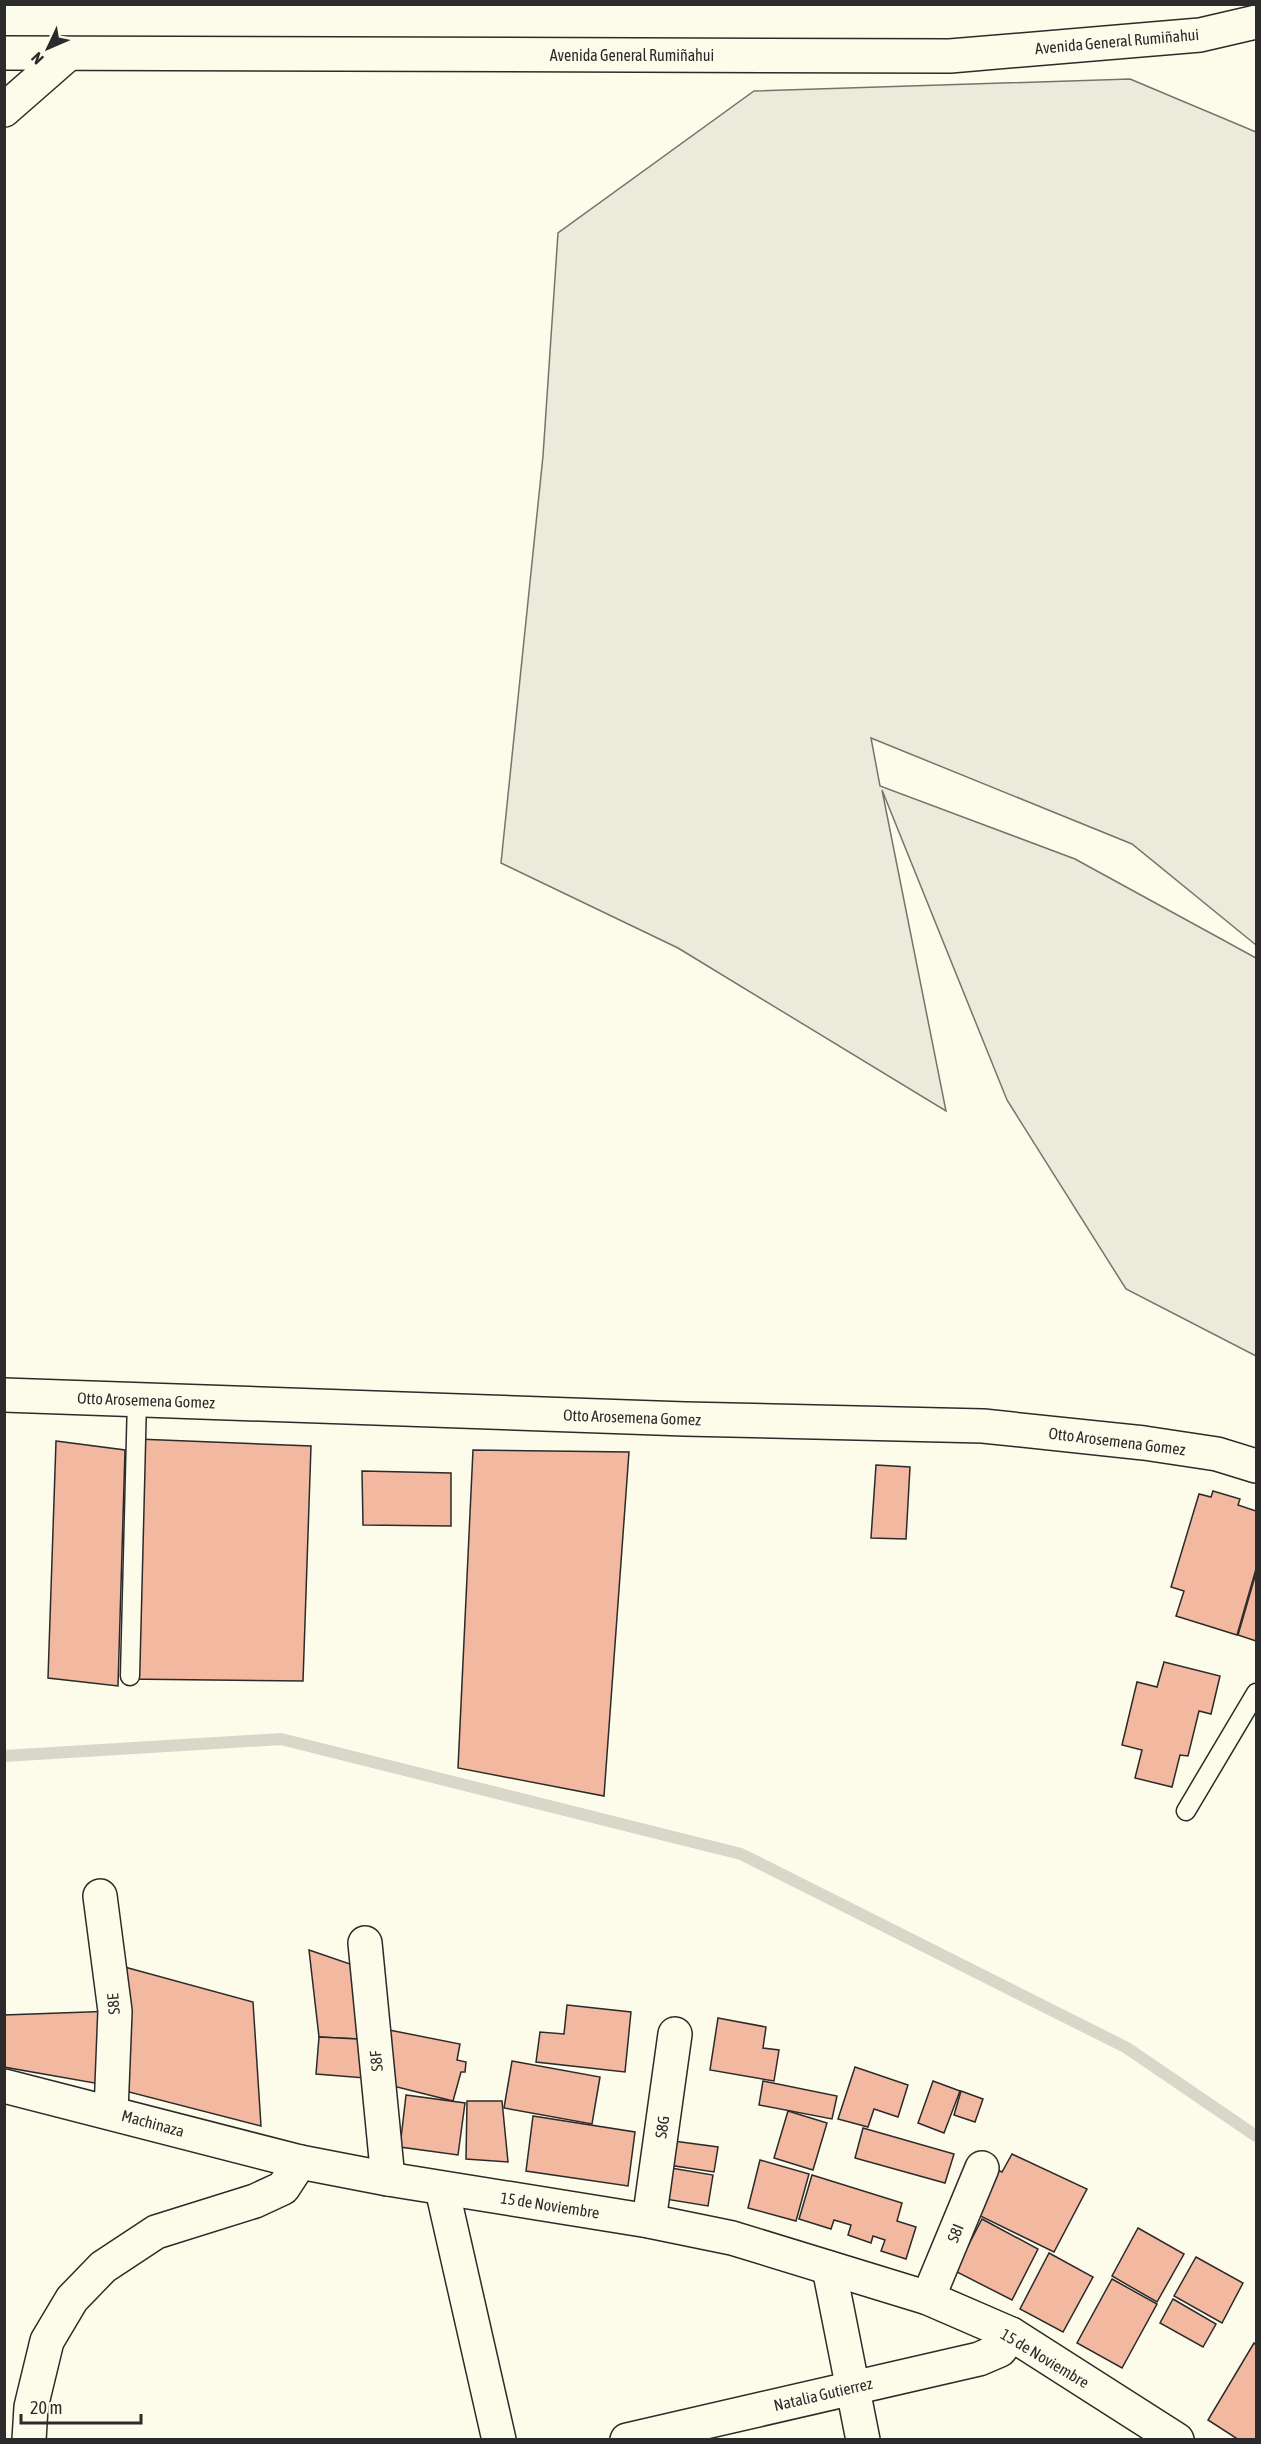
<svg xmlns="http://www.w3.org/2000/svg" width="1261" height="2444" viewBox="0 0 1261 2444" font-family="'Asap Condensed',sans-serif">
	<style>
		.green { fill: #ecebdb; stroke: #74746e; stroke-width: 1.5 }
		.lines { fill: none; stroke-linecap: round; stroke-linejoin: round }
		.stream { stroke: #d8d7c9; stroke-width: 12 }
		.building { fill: #f2b8a0; stroke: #2b2b2b; stroke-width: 1.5 }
		.lane-casing { stroke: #2b2b2b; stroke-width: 21 }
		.street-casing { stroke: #2b2b2b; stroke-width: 36 }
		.secondary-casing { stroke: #2b2b2b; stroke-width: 36 }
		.primary-casing { stroke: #2b2b2b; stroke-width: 36 }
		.lane { stroke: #fdfbea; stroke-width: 18 }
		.street { stroke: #fdfbea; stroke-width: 33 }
		.secondary { stroke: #fdfbea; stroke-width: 33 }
		.primary { stroke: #fdfbea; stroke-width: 33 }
		.labels { text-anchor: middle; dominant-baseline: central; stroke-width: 4.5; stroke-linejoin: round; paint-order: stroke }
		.street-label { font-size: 16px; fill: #2b2b2b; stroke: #fdfbea }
	</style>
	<rect width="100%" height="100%" fill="#fdfbea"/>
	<!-- green -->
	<polygon class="green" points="1130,79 1256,132 1256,945 1132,844 871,738 880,786 1075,859 1256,958 1256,1356 1126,1289 1007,1100 882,790 946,1111 678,948 501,863 543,456 558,233 754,91"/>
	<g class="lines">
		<!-- stream -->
		<polyline class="stream" points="4,1756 281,1739 741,1854 1127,2048 1256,2136"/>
	</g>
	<!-- building -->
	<g class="building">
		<polygon points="137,1439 311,1446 303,1681 125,1679"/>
		<polygon points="56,1441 125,1450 118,1686 48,1678"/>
		<polygon points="473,1450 629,1452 604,1796 458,1768"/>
		<polygon points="876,1465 910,1467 906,1539 871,1538"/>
		<polygon points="362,1471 451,1473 451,1526 363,1525"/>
		<polygon points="1213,1491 1240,1499 1238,1505 1256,1511 1256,1569 1237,1635 1176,1616 1184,1591 1171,1587 1199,1494 1211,1497"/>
		<polygon points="1256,1573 1256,1641 1238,1635"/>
		<polygon points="1164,1662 1220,1676 1211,1714 1199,1711 1188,1756 1180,1755 1172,1787 1135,1778 1142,1750 1122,1745 1137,1682 1157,1687"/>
		<polygon points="309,1950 353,1965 358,2039 319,2037"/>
		<polygon points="121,1966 253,2002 261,2126 129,2092"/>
		<polygon points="567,2005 631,2012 625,2072 536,2062 540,2032 564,2034"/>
		<polygon points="115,2011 100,2084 4,2067 4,2015"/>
		<polygon points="718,2018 766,2027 763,2048 779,2050 774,2081 710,2070"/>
		<polygon points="379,2028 460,2044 457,2060 466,2062 465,2072 461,2072 453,2101 381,2083"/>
		<polygon points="319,2037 358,2039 365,2078 316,2074"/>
		<polygon points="512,2061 600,2077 592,2124 504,2108"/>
		<polygon points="855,2067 908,2085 898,2117 874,2109 868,2127 838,2119"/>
		<polygon points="763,2081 837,2096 832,2119 759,2105"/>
		<polygon points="933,2081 960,2091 944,2133 918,2123"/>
		<polygon points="961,2091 983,2099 975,2122 954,2115"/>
		<polygon points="406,2095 465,2103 458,2155 400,2147"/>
		<polygon points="467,2101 502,2101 508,2162 466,2159"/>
		<polygon points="788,2111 827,2123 813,2170 774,2158"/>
		<polygon points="533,2116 635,2132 628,2186 526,2171"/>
		<polygon points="863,2128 954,2154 945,2183 855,2158"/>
		<polygon points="666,2140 718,2147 714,2172 662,2164"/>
		<polygon points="1012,2154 1087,2189 1054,2252 966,2209 985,2165 1002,2172"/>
		<polygon points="760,2160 809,2174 796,2221 748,2208"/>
		<polygon points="665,2167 713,2175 708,2206 659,2198"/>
		<polygon points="812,2175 902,2203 897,2221 916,2227 906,2259 881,2251 885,2240 873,2236 871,2243 848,2235 851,2225 834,2220 831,2229 799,2219"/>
		<polygon points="982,2219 1038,2249 1012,2300 955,2271"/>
		<polygon points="1138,2228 1184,2254 1157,2302 1112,2276"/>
		<polygon points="1049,2253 1093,2277 1063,2332 1020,2309"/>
		<polygon points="1196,2257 1243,2283 1222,2323 1174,2296"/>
		<polygon points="1112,2279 1157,2304 1122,2368 1077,2343"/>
		<polygon points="1173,2299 1216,2324 1203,2347 1160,2323"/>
		<polygon points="1254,2343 1256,2345 1256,2440 1239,2440 1208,2420"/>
	</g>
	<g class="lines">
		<!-- lane casing -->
		<g class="lane-casing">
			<g id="lane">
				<polyline points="130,1676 137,1399"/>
				<polyline points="1186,1811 1256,1693"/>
			</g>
		</g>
		<!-- street casing -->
		<g class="street-casing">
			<g id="street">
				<polyline points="4,110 68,54"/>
				<polyline points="100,1896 115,2011 111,2112"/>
				<polyline points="365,1943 388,2179"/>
				<polyline points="4,2086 300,2162 388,2179 649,2221 732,2238 928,2298 1011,2334 1177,2440"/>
				<polyline points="442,2189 499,2440"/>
				<polyline points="649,2221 675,2034"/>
				<polyline points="829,2268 863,2440"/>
				<polyline points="928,2298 982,2168"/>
				<polyline points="29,2440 31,2407 47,2341 72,2299 103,2267 156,2232 255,2201 283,2188 300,2162"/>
				<polyline points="627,2440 979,2359 1000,2350 1011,2334"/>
			</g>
		</g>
		<!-- secondary casing -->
		<g class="secondary-casing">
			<polyline id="secondary" points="4,1395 685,1419 983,1426 1144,1443 1217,1454 1256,1466"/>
		</g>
		<!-- primary casing -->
		<g class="primary-casing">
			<polyline id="primary" points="4,53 950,56 1200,35 1256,22"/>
		</g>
		<!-- lane -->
		<use href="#lane" class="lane"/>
		<!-- street -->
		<use href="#street" class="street"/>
		<!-- secondary -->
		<use href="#secondary" class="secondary"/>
		<!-- primary -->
		<use href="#primary" class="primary"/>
	</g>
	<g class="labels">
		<!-- street labels -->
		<g class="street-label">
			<text transform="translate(1117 41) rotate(-5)">Avenida General Rumiñahui</text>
			<text x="632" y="55">Avenida General Rumiñahui</text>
			<text transform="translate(146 1400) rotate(2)">Otto Arosemena Gomez</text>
			<text transform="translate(632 1417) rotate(2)">Otto Arosemena Gomez</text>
			<text transform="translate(1117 1441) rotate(7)">Otto Arosemena Gomez</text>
			<text transform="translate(113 2004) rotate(-95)">S8E</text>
			<text transform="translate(376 2061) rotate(-96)">S8F</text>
			<text transform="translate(153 2123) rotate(15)">Machinaza</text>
			<text transform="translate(662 2127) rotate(-82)">S8G</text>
			<text transform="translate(550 2205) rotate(9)">15 de Noviembre</text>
			<text transform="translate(955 2233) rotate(-68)">S8I</text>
			<text transform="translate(1045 2358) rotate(31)">15 de Noviembre</text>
			<text transform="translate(823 2394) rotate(-13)">Natalia Gutierrez</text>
		</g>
	</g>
	<!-- border -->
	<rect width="1261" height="2444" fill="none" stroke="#2b2b2b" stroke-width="12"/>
	<!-- north arrow -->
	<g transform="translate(48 48) rotate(226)" stroke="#fdfbea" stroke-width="4.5" paint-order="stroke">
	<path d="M0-4.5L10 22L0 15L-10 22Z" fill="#2b2b2b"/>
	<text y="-9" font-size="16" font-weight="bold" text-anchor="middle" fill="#2b2b2b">N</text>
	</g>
	<!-- scale -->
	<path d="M21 2414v9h120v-9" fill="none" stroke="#2b2b2b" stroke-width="3"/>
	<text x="30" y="2414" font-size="18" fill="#2b2b2b" stroke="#fdfbea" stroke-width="4.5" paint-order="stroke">20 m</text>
</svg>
